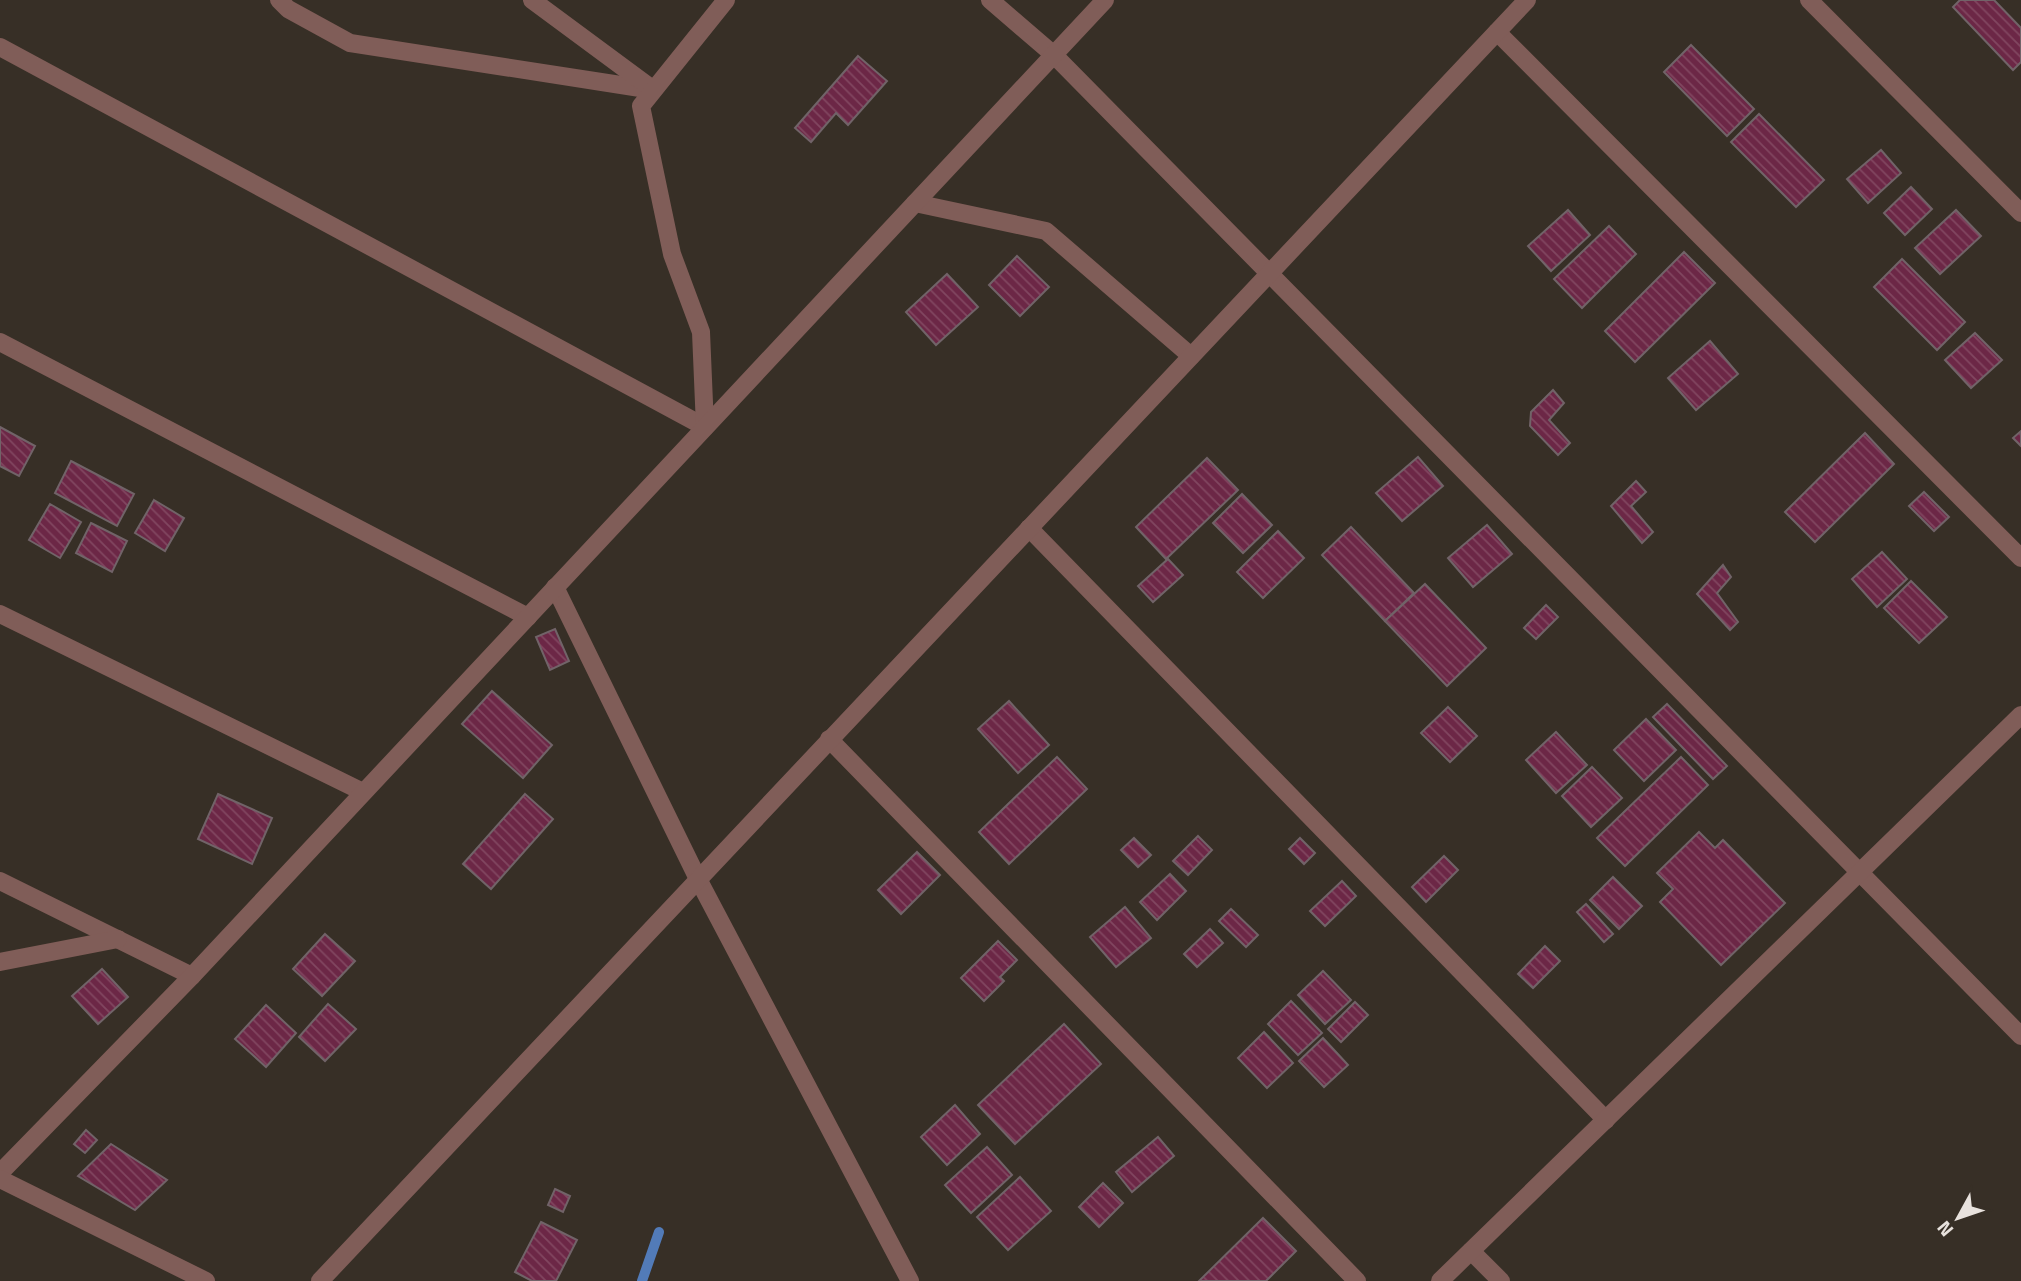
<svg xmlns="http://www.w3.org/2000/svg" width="2021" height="1281" viewBox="0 0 2021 1281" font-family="'Titillium Web',sans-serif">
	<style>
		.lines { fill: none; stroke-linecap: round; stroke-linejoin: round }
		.stream { stroke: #527bb8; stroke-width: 10 }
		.building { fill: url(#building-back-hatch); stroke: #716368; stroke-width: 2 }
		.minor { stroke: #805d58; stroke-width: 18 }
	</style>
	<defs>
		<pattern id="building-back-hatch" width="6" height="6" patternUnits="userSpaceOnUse" patternTransform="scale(1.75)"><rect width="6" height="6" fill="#6c2746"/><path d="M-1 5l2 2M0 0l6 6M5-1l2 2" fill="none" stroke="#814660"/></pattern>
	</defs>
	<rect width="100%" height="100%" fill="#372f26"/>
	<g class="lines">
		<!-- stream -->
		<polyline class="stream" points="642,1281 659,1232"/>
	</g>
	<!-- building -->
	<g class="building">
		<polygon points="1960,0 1994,0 2021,28 2021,62 2013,70 1953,7"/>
		<polygon points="1691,45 1754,109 1727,136 1664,72"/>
		<polygon points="858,56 887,81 848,125 836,113 811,142 795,128"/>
		<polygon points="1759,114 1824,180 1796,207 1731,142"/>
		<polygon points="1881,150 1901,173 1868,203 1847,179"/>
		<polygon points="1911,187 1932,209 1905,235 1884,213"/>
		<polygon points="1568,210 1590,235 1551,271 1528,246"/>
		<polygon points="1956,210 1981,236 1940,274 1915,248"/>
		<polygon points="1609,226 1636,254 1582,308 1554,279"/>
		<polygon points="1684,252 1715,283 1635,362 1605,331"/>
		<polygon points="1017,256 1049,287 1020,316 989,285"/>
		<polygon points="1902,259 1965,322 1937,350 1874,287"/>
		<polygon points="947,274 978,307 936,345 906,312"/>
		<polygon points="1975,333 2002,360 1971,388 1945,360"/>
		<polygon points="1710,341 1738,374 1696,410 1668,378"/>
		<polygon points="1553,390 1564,403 1549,420 1570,443 1558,455 1530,426 1531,412"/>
		<polygon points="0,427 35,446 19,476 0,466"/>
		<polygon points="2021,431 2021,446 2013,438"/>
		<polygon points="1865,433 1894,464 1815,542 1785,512"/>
		<polygon points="1418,457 1443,486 1402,521 1376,493"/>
		<polygon points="1207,458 1238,490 1166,559 1136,527"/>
		<polygon points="71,461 134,494 117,526 55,493"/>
		<polygon points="1636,481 1646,492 1631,506 1653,532 1642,543 1611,506"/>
		<polygon points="1924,492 1949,517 1934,531 1909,506"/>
		<polygon points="1242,494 1272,525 1243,553 1213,523"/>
		<polygon points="154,500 184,518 165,551 135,533"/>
		<polygon points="50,504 81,522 60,558 29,540"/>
		<polygon points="91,523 127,541 112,572 76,553"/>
		<polygon points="1487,525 1512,554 1473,587 1448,558"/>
		<polygon points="1351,527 1414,593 1385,621 1322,555"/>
		<polygon points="1278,531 1304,558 1263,598 1237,572"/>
		<polygon points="1882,552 1907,579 1877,607 1852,579"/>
		<polygon points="1168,559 1183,575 1153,602 1138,586"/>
		<polygon points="1723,565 1731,577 1717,593 1738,622 1730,630 1697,594"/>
		<polygon points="1911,581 1947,617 1919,643 1884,608"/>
		<polygon points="1425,584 1486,648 1447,686 1385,621"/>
		<polygon points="1546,605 1558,617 1536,639 1524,628"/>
		<polygon points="555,629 569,661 550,670 536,637"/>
		<polygon points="492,691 552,745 523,778 462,724"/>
		<polygon points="1009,701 1049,745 1018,773 978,729"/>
		<polygon points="1667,704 1727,766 1713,779 1653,717"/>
		<polygon points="1448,707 1477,736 1450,762 1421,733"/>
		<polygon points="1646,719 1676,750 1644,781 1614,750"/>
		<polygon points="1556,732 1587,765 1556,793 1526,760"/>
		<polygon points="1057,757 1087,789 1009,864 979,832"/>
		<polygon points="1681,757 1708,785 1625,866 1597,838"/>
		<polygon points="1592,767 1622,798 1591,827 1562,796"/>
		<polygon points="218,794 272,818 252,864 198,839"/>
		<polygon points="525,794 553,819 491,889 463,864"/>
		<polygon points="1699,832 1715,848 1723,840 1785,903 1721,965 1660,902 1673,889 1657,873"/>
		<polygon points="1198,836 1212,850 1188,875 1173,861"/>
		<polygon points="1134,838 1151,855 1138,867 1121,850"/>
		<polygon points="1300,838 1315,853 1304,864 1289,849"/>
		<polygon points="917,852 940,875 901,914 878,890"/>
		<polygon points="1444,856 1458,870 1426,902 1412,887"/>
		<polygon points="1170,874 1186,891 1157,920 1140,902"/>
		<polygon points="1613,877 1642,906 1619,929 1590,900"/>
		<polygon points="1342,881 1356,896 1325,926 1310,911"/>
		<polygon points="1586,904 1613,934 1604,942 1577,912"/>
		<polygon points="1125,907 1151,938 1116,967 1090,937"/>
		<polygon points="1231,909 1258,935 1246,947 1219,921"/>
		<polygon points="1210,929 1223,943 1197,967 1184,954"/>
		<polygon points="325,934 355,961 322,996 293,969"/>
		<polygon points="998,941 1017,960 1000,977 1004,981 984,1001 961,978"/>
		<polygon points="1545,946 1560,961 1533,988 1518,974"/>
		<polygon points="102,969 128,997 98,1024 72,996"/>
		<polygon points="1323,971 1351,1000 1325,1024 1298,995"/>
		<polygon points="1291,1001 1322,1033 1298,1055 1268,1024"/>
		<polygon points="1355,1002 1368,1015 1341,1042 1328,1029"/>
		<polygon points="328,1004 356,1029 325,1061 299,1037"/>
		<polygon points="266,1005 296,1033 266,1067 235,1039"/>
		<polygon points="1064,1024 1101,1064 1015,1144 978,1105"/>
		<polygon points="1264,1032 1293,1063 1267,1088 1238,1058"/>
		<polygon points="1323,1038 1348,1065 1324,1087 1299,1061"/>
		<polygon points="955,1105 980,1134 947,1165 921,1137"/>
		<polygon points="86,1130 97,1140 85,1153 74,1144"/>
		<polygon points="1158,1137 1174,1156 1132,1192 1116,1172"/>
		<polygon points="111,1144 167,1180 135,1210 78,1176"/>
		<polygon points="987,1147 1012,1175 971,1213 945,1185"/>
		<polygon points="1020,1177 1051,1211 1008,1250 977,1217"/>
		<polygon points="1103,1183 1123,1203 1099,1227 1079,1207"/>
		<polygon points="555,1189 570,1196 563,1212 548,1205"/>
		<polygon points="1263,1218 1296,1251 1266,1281 1199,1281"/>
		<polygon points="541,1222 577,1240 556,1281 532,1281 515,1272"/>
	</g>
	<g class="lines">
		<!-- minor -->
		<g class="minor">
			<polyline points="279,0 288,9 350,43 653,90"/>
			<polyline points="532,0 651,88"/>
			<polyline points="990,0 1054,55 2021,1036"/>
			<polyline points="1809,0 2021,213"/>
			<polyline points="1497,32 2021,558"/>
			<polyline points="0,47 705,427"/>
			<polyline points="915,203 1046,231 1191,356"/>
			<polyline points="0,342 528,617"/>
			<polyline points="705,427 701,332 672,254 641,106 726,0"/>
			<polyline points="1029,528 1606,1120"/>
			<polyline points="555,587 698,879 910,1281"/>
			<polyline points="0,614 363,792"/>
			<polyline points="829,739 1357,1281"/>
			<polyline points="0,881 192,976"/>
			<polyline points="0,962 118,939"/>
			<polyline points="0,1173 192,976 1105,0"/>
			<polyline points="0,1179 206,1281"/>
			<polyline points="1471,1251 1501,1281"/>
			<polyline points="320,1281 1527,0"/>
			<polyline points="1440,1281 2021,715"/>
		</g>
	</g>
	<!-- north arrow -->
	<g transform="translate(1958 1218) rotate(230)" stroke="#372f26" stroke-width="5" paint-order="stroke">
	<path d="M0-5L12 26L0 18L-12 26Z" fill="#e8e2dd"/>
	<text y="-10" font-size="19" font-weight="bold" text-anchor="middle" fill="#e8e2dd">N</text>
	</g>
</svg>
